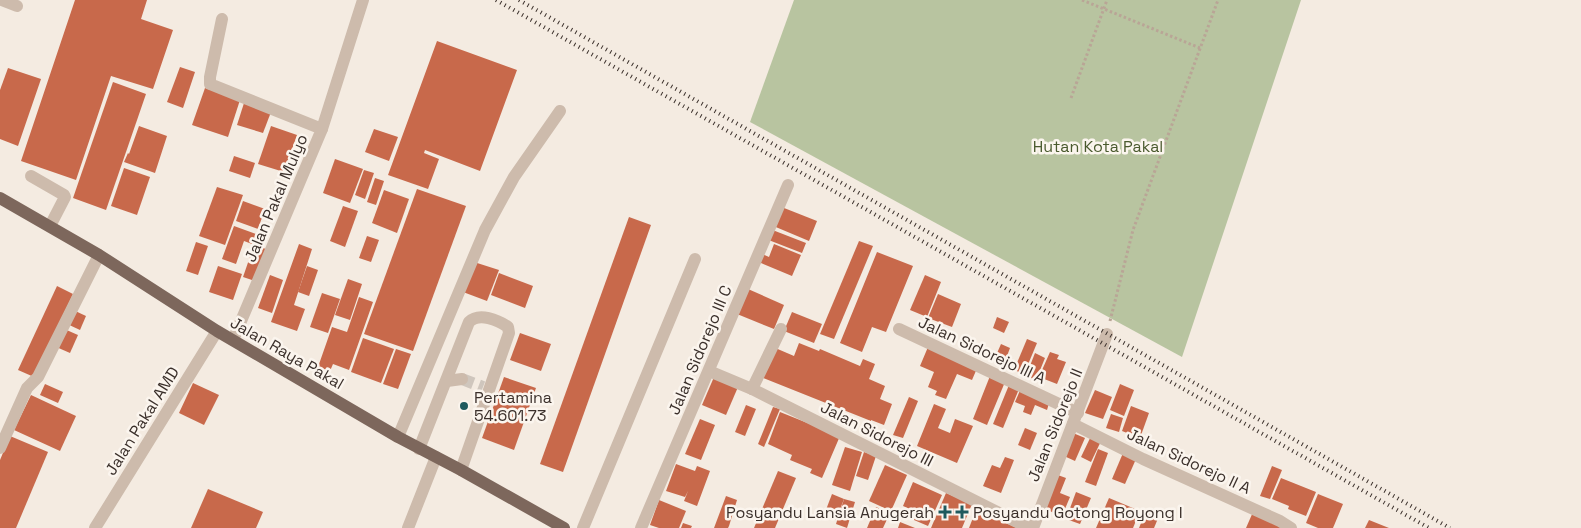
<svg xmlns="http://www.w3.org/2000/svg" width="1581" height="528" viewBox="0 0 1581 528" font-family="'Space Grotesk',sans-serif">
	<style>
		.green { fill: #b8c4a0 }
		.building { fill: #c8694b }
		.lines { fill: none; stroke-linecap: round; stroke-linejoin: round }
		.minor-tunnel { stroke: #cfc6bd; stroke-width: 12; stroke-dasharray: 12 6; stroke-linecap: butt }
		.path { stroke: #b9a596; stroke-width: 3; stroke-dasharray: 2.5 2.5; stroke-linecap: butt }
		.minor { stroke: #cdbbac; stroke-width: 12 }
		.major { stroke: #7d675c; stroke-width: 12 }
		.rail { stroke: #3b302b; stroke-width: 4; stroke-dasharray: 1 4; stroke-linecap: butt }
		.poi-dot { fill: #1f5a5e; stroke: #fbf5ee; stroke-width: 2 }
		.labels { text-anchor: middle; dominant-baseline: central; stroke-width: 5; stroke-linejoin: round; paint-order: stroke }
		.park-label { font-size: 16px; fill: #4a5a2e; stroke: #fbf5ee }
		.street-label { font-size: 16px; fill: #3b302b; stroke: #fbf5ee }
		.poi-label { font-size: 16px; fill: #3b302b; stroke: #fbf5ee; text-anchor: start }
	</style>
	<rect width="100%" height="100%" fill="#f4ebe1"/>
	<!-- green -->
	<polygon class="green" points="794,0 1301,0 1182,357 750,122"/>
	<!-- building -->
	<g class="building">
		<polygon points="75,0 147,0 141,19 173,30 153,89 111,76 76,180 21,161"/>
		<polygon points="437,41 517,70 480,171 425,150 424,153 439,159 428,189 388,175"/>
		<polygon points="180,67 195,72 183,108 167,102"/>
		<polygon points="8,68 41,79 18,146 0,139 0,90"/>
		<polygon points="113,82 146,94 106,210 73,198"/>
		<polygon points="205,88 240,100 228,137 192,125"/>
		<polygon points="244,103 271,112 263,133 237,125"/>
		<polygon points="139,126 167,136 155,173 124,162 128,153 129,154"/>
		<polygon points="271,126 297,135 284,172 258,164"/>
		<polygon points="374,129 398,137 389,161 365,152"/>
		<polygon points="234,156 255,163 250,178 229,171"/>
		<polygon points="335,159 363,169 350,203 323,193"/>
		<polygon points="124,168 150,177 137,215 111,206"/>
		<polygon points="364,170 374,173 365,199 355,195"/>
		<polygon points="375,178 384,181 376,205 367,202"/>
		<polygon points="217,187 243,195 225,245 199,236"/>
		<polygon points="417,189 466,206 413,351 364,334"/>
		<polygon points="384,190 409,199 397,233 372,223"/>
		<polygon points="243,201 265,209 258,229 236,221"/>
		<polygon points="343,206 358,211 345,247 330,241"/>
		<polygon points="779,206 817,221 809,241 771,225"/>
		<polygon points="629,217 651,225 563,472 540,464"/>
		<polygon points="234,226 256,234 252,244 244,241 236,264 222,259"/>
		<polygon points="770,229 806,243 802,253 766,239"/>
		<polygon points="367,236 379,240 371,262 359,258"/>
		<polygon points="859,241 873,246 834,339 820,334"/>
		<polygon points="196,242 208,246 198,275 186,271"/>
		<polygon points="299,244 312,249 294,305 305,309 297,331 271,322"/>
		<polygon points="774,244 801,255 792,276 756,261 760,253 769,257"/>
		<polygon points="254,245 266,249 255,281 243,277"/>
		<polygon points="877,252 913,266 886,332 872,327 862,352 840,343"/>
		<polygon points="474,262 499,270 487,301 463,292"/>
		<polygon points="218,266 242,274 233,300 209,292"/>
		<polygon points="307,266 318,270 309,296 298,292"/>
		<polygon points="499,273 533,286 525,308 491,295"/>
		<polygon points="270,275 283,280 272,313 258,308"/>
		<polygon points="925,275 941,282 927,317 910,310"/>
		<polygon points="348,279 362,284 350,320 335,315"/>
		<polygon points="57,286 73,294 34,377 18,370"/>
		<polygon points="748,289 784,305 774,329 737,314"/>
		<polygon points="322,293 340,299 328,333 310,327"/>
		<polygon points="938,294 961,304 952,327 928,318"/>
		<polygon points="359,297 373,302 349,370 333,364 330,371 318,367 332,327 347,332"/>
		<polygon points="71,309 86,316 80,330 65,323"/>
		<polygon points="792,312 822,324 814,343 784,331"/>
		<polygon points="997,317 1009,322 1004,333 993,328"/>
		<polygon points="62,328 78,335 70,353 54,346"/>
		<polygon points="520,333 551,344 541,371 510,360"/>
		<polygon points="363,338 394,349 381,383 351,372"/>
		<polygon points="1027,339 1037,343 1024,374 1014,370"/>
		<polygon points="799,343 819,351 820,349 860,366 863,359 875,364 869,379 885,386 880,399 892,404 884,425 871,420 871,421 761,377 773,347 794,356"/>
		<polygon points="1001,344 1010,348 1004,364 994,360"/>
		<polygon points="928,347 978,366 972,380 957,374 946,399 935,395 937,391 928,387 934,372 920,366"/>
		<polygon points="396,349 411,354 398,389 383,384"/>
		<polygon points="1050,352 1059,355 1057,359 1066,362 1057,384 1039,377"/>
		<polygon points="1035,353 1045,358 1036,380 1026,376"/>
		<polygon points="990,376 1005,382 987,425 973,419"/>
		<polygon points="504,377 536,388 514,450 482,438"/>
		<polygon points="714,377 738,387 726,415 702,405"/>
		<polygon points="193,383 219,395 204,425 179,413"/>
		<polygon points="45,384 63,392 58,403 40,395"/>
		<polygon points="1120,384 1134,390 1124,416 1110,410"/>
		<polygon points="1009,385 1019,389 1003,428 993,424"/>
		<polygon points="1021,388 1050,400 1047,410 1035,405 1031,415 1023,412 1025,406 1015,402"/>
		<polygon points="1095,390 1112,397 1103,419 1085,413"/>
		<polygon points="31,395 76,416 60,451 14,430"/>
		<polygon points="909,397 918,401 903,438 893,435"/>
		<polygon points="934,404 946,409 938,428 950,433 955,419 973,426 957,463 917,446"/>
		<polygon points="746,405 756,409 745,436 735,432"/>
		<polygon points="1131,406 1149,413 1140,438 1122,431"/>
		<polygon points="773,407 780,409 764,447 758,444"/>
		<polygon points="780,412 840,436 822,478 810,473 812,469 790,460 792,455 768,444"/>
		<polygon points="1111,414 1123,418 1119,432 1106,428"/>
		<polygon points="700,419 715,425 701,460 685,454"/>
		<polygon points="1025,428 1037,433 1030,450 1018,445"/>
		<polygon points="1073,433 1085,438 1075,461 1064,456"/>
		<polygon points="1092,434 1102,439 1091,462 1081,457"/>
		<polygon points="10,436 48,452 16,528 0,528 0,460"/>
		<polygon points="845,447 862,452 850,491 832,485"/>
		<polygon points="1098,449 1108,453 1096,486 1085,482"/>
		<polygon points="864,452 876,456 868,480 856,476"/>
		<polygon points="1123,453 1136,459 1125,484 1112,479"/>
		<polygon points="1005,457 1014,460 1001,493 983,486 992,465 1000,468"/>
		<polygon points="676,464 695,471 697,466 710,471 697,506 684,501 688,491 685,497 666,491"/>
		<polygon points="885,465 907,475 891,511 869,501"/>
		<polygon points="1272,466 1282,470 1270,499 1260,496"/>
		<polygon points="778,471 796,478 775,528 754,528"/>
		<polygon points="1055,474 1066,478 1060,493 1070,497 1062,516 1042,508"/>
		<polygon points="1281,478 1316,492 1306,516 1288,509 1289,506 1272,499"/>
		<polygon points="913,482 942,495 928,526 914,520 917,512 903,506"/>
		<polygon points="208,489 263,512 256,528 191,528"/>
		<polygon points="1076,492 1091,498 1080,524 1066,519"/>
		<polygon points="946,493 972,504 962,528 931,528"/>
		<polygon points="832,494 844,499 836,520 824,515"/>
		<polygon points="1318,494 1343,504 1333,528 1318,528 1306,523"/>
		<polygon points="726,496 737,500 729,526 728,528 714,528"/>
		<polygon points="1109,498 1140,511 1133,528 1096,528"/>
		<polygon points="844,499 855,502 847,528 836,524"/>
		<polygon points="659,500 686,511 679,528 659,528 650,525"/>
		<polygon points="876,507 890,513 883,528 867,528"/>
		<polygon points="976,510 1017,528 969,528"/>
		<polygon points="1146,511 1159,516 1154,528 1139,528"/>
		<polygon points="1253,512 1284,528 1246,528"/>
		<polygon points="1369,520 1389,528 1365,528"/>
		<polygon points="900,522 915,528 898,528"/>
		<polygon points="683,523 692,526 691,528 681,528"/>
	</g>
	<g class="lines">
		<!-- minor-tunnel -->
		<polyline class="minor-tunnel" points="462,379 483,387"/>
		<!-- path -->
		<g class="path">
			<polyline points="1082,0 1200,48"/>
			<polyline points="1071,98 1107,0"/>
			<polyline points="1110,321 1133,230 1218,0"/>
		</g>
		<!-- minor -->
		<g class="minor">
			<polyline points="2,0 17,6"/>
			<polyline points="222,19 210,77 210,84 322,129 233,340"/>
			<polyline points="322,129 363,0"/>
			<polyline points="31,176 64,195 65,197 50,226"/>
			<polyline points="899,329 1078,413"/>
			<polyline points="709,371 752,389 1029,528"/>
			<polyline points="447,381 462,379"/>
			<polyline points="752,389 781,329"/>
			<polyline points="1073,424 1143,459 1280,521 1291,528"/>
			<polyline points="398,437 485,230 514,177 560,111"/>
			<polyline points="0,448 27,388 38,377 99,255"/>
			<path d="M419,449L469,322C479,312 498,320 508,327L509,333L461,470"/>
			<polyline points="95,528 217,331"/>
			<polyline points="408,528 436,457"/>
			<polyline points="583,528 695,259"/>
			<polyline points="641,528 788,185"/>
			<polyline points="1033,528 1107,334"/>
		</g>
		<!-- major -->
		<polyline class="major" points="0,198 99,255 217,331 398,437 461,470 564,528"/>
		<!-- rail -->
		<g class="rail">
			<polyline points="496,0 1429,528"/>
			<polyline points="519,0 1450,528"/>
		</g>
	</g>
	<!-- markers -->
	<g class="poi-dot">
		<circle cx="464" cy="406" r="5"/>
		<path d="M942.5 504.5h5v5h5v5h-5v5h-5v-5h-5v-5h5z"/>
		<path d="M959.5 504.5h5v5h5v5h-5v5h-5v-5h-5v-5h5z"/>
	</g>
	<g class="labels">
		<!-- park labels -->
		<g class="park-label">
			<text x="1098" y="146">Hutan Kota Pakal</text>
		</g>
		<!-- street labels -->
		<g class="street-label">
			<text transform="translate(276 198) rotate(-67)">Jalan Pakal Mulyo</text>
			<text transform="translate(700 350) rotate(-67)">Jalan Sidorejo III C</text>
			<text transform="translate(982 350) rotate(25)">Jalan Sidorejo III A</text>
			<text transform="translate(287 353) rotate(30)">Jalan Raya Pakal</text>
			<text transform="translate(142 421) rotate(-58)">Jalan Pakal AMD</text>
			<text transform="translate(1055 425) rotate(-68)">Jalan Sidorejo II</text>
			<text transform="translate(877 434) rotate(27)">Jalan Sidorejo III</text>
			<text transform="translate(1189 461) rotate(25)">Jalan Sidorejo II A</text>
		</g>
		<!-- poi labels -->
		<g class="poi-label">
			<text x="474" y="397">Pertamina<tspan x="474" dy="18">54.601.73</tspan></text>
			<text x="934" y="512" text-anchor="end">Posyandu Lansia Anugerah</text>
			<text x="973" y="512">Posyandu Gotong Royong I</text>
		</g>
	</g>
</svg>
